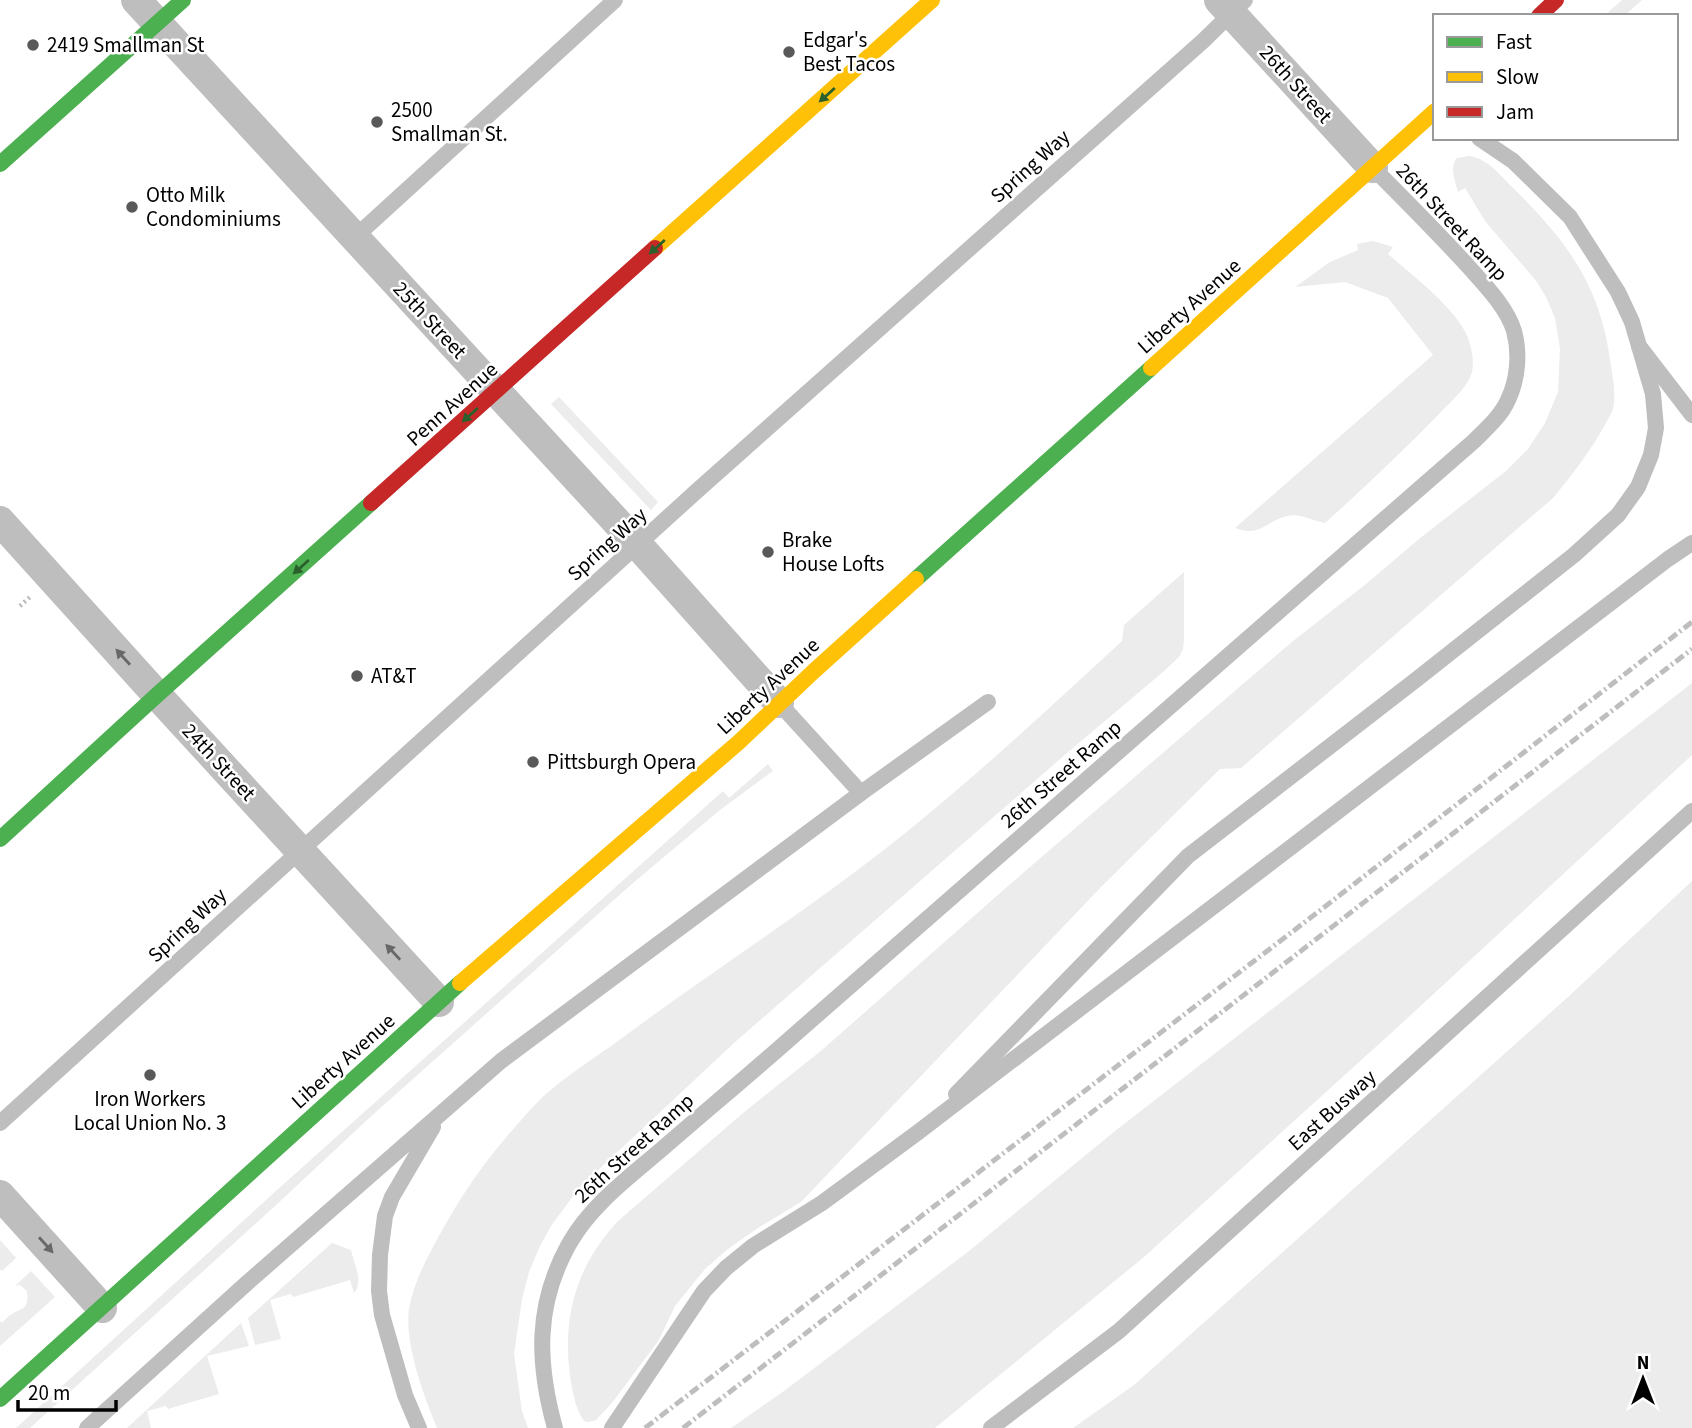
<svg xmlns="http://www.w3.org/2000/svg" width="1692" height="1428" viewBox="0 0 1692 1428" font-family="'Source Sans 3',sans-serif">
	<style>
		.green { fill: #ececec }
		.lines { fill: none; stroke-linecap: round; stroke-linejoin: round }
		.path { stroke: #b9b9b9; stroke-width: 4.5; stroke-dasharray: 2 3.5; stroke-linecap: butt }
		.lane { stroke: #bebebe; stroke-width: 16 }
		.street { stroke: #bebebe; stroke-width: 30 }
		.fast { stroke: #4caf50; stroke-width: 16 }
		.slow { stroke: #ffc107; stroke-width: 16 }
		.jam { stroke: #c62828; stroke-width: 16 }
		.rail { stroke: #bebebe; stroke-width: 5; stroke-dasharray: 10 3.5 2 3.5; stroke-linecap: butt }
		.oneway { fill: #2a602c }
		.oneway2 { fill: #686868 }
		.poi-dot { fill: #595959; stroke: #fff; stroke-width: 2.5 }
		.labels { text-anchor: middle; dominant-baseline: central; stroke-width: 5; stroke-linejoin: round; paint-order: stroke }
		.poi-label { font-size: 21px; fill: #000; stroke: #fff; text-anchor: start }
		.street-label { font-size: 21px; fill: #000; stroke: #fff }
	</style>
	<rect width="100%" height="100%" fill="#fff"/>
	<!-- green -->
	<g class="green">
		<polygon points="1622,0 1642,0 1624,16 1604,16"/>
		<path d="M1469,156C1487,158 1500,175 1512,187C1568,242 1601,286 1611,366C1613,378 1616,396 1613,409C1612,413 1608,419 1606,423C1591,450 1573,474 1553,498L1241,768L1220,769L1101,887L801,1202L758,1228L728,1249L705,1269L675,1306L659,1340L612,1403L596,1420L589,1422L584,1421C575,1408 572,1390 570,1375C562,1316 577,1265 618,1221L743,1113L822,1050L1008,886L1293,641L1366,584L1419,539L1506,471L1528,449L1545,423L1558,392L1560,349L1555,318L1546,297L1537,282L1485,221L1465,188L1458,192C1455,181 1449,167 1457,158Z"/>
		<path d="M1373,241L1393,247L1388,254C1412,275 1457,309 1468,338C1472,349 1475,364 1471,375C1465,390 1451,401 1441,412C1404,450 1365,487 1325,523C1312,521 1301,513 1287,516C1265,521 1261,538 1235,528L1433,355L1388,298L1345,282L1295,287L1330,262L1358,250L1357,244Z"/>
		<polygon points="559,397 658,502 651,510 551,404"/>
		<path d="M1184,572V639L1183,649L1179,657L1163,672L1067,753L734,1043L579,1188L551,1226L540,1246L529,1272L522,1299L514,1354L522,1411L528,1428H437C424,1397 404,1342 409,1309C414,1280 430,1252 444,1227C466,1187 492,1152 523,1118C530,1110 538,1101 546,1094C568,1075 594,1058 618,1041C696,983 777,930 855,872C950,801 1035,721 1122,641L1124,625Z"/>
		<polygon points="1692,683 1692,755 1400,1025 1144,1257 935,1428 731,1428 784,1391 969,1251 1115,1131"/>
		<polygon points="768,764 773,771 720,810 633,883 367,1120 274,1207 30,1428 16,1428 277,1190 723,791 729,798"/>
		<polygon points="1692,881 1692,1428 1073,1428 1134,1385 1568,997"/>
		<polygon points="0,1240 16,1258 2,1271 0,1269"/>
		<path d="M332,1243L351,1250C354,1264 364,1282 354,1293L350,1280L293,1297L291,1294L270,1300L281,1339L255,1345L248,1318Z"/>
		<path d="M31,1271L55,1297L0,1346V1321L2,1323C5,1320 8,1316 12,1314C24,1307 29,1309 27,1291L20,1285L15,1286Z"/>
		<polygon points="241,1323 249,1346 207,1356 219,1394 168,1409 166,1406 147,1411 151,1428 127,1428"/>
	</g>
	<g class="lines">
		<!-- path -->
		<polyline class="path" points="20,606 30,597"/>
		<!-- lane -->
		<g class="lane">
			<polyline points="1479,138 1513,161 1570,217 1618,292 1632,322 1639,346 1692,415"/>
			<polyline points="354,238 615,0"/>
			<polyline points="779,703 861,793 988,702"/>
			<polyline points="956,1094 1188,856 1417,679 1574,555 1618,515 1638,487 1651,455 1656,428 1653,394 1639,346"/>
			<polyline points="0,1123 699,489 1203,41 1245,0"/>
			<polyline points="87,1428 247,1283 501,1061 861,793"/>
			<polyline points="419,1428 405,1395 382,1315 379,1291 380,1255 385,1216 392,1197 433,1127"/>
			<path d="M555,1428C537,1363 535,1305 569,1244C591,1205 629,1177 662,1149C708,1109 755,1070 801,1029C1024,832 1250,638 1474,441C1486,429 1501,416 1508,400C1518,379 1520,353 1514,331C1507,307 1483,283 1467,265C1437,232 1405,200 1373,168"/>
			<polyline points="612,1428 704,1291 726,1268 753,1246 822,1203 917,1133 1668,559 1692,543"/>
			<polyline points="991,1428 1119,1331 1692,811"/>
		</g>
		<!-- street -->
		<g class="street">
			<polyline points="136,0 638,545 779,703"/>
			<polyline points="1219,0 1373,168"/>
			<polyline points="0,521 157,695 439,1002"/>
			<polyline points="0,1195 102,1308"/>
		</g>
		<!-- fast -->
		<g class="fast">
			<polyline points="0,164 183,0"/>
			<polyline points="916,579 1151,368"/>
			<polyline points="0,839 157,695 371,503"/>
			<polyline points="0,1399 460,983"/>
		</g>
		<!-- slow -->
		<g class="slow">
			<polyline points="655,248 932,0"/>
			<polyline points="1151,368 1435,111"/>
			<polyline points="460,983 739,742 814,671 916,579"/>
		</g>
		<!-- jam -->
		<g class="jam">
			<polyline points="1539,16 1556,0"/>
			<polyline points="371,503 655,248"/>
		</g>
		<!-- rail -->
		<g class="rail">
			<polyline points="645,1428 1318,912 1692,622"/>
			<polyline points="683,1428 1692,649"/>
		</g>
	</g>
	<!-- one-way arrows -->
	<defs><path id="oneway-solid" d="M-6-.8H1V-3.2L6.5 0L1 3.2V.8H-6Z" transform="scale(1.75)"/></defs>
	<g class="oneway">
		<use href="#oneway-solid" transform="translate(827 95) rotate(138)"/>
		<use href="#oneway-solid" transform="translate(657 247) rotate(138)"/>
		<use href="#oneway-solid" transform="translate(470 415) rotate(138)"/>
		<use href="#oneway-solid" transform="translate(301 567) rotate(138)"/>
	</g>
	<g class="oneway2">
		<use href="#oneway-solid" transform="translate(123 657) rotate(-132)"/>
		<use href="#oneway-solid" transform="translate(393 952) rotate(-133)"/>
		<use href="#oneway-solid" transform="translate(46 1245) rotate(48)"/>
	</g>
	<!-- markers -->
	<g class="poi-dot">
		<circle cx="33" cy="45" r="7"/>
		<circle cx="789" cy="52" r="7"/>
		<circle cx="377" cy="122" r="7"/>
		<circle cx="132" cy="207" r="7"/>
		<circle cx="768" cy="552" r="7"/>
		<circle cx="357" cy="676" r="7"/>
		<circle cx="533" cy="762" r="7"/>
		<circle cx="150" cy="1075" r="7"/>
	</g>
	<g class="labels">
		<!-- poi labels -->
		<g class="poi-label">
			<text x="803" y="40">Edgar's<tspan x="803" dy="24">Best Tacos</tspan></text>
			<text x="47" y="45">2419 Smallman St</text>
			<text x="391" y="110">2500<tspan x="391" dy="24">Smallman St.</tspan></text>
			<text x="146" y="195">Otto Milk<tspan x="146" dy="24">Condominiums</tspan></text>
			<text x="782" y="540">Brake<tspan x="782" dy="24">House Lofts</tspan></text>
			<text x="371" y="676">AT&amp;T</text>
			<text x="547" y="762">Pittsburgh Opera</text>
			<text x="150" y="1099" text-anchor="middle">Iron Workers<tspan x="150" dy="24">Local Union No. 3</tspan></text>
		</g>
		<!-- street labels -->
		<g class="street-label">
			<text transform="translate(1296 84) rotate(48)">26th Street</text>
			<text transform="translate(1030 166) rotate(-42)">Spring Way</text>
			<text transform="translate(1452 222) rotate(47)">26th Street Ramp</text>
			<text transform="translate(1189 306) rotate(-42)">Liberty Avenue</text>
			<text transform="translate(430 320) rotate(47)">25th Street</text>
			<text transform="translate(452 404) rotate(-42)">Penn Avenue</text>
			<text transform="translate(607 544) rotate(-42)">Spring Way</text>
			<text transform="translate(768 686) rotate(-43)">Liberty Avenue</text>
			<text transform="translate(219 762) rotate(47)">24th Street</text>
			<text transform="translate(1061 774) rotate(-41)">26th Street Ramp</text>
			<text transform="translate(187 925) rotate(-43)">Spring Way</text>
			<text transform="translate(343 1061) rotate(-42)">Liberty Avenue</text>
			<text transform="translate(1332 1110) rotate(-42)">East Busway</text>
			<text transform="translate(634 1148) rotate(-42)">26th Street Ramp</text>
		</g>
	</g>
	<!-- legend -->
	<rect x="1433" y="14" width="245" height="126" fill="#ffffff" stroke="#999999" stroke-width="2"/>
	<rect x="1447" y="37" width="35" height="10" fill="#4caf50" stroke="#999999" stroke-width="2"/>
	<text x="1496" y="49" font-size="21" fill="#000000">Fast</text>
	<rect x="1447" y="72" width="35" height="10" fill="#ffc107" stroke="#999999" stroke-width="2"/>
	<text x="1496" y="84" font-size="21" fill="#000000">Slow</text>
	<rect x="1447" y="107" width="35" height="10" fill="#c62828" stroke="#999999" stroke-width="2"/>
	<text x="1496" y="119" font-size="21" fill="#000000">Jam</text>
	<!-- north arrow -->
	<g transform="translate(1643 1379)" stroke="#ffffff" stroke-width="5" paint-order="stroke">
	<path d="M0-5L12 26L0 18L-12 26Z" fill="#000000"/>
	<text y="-10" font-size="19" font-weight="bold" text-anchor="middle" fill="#000000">N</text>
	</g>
	<!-- scale -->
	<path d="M18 1400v10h98v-10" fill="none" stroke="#000000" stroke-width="3.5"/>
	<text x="28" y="1400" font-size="21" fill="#000000" stroke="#ffffff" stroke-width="5" paint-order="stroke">20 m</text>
</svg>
